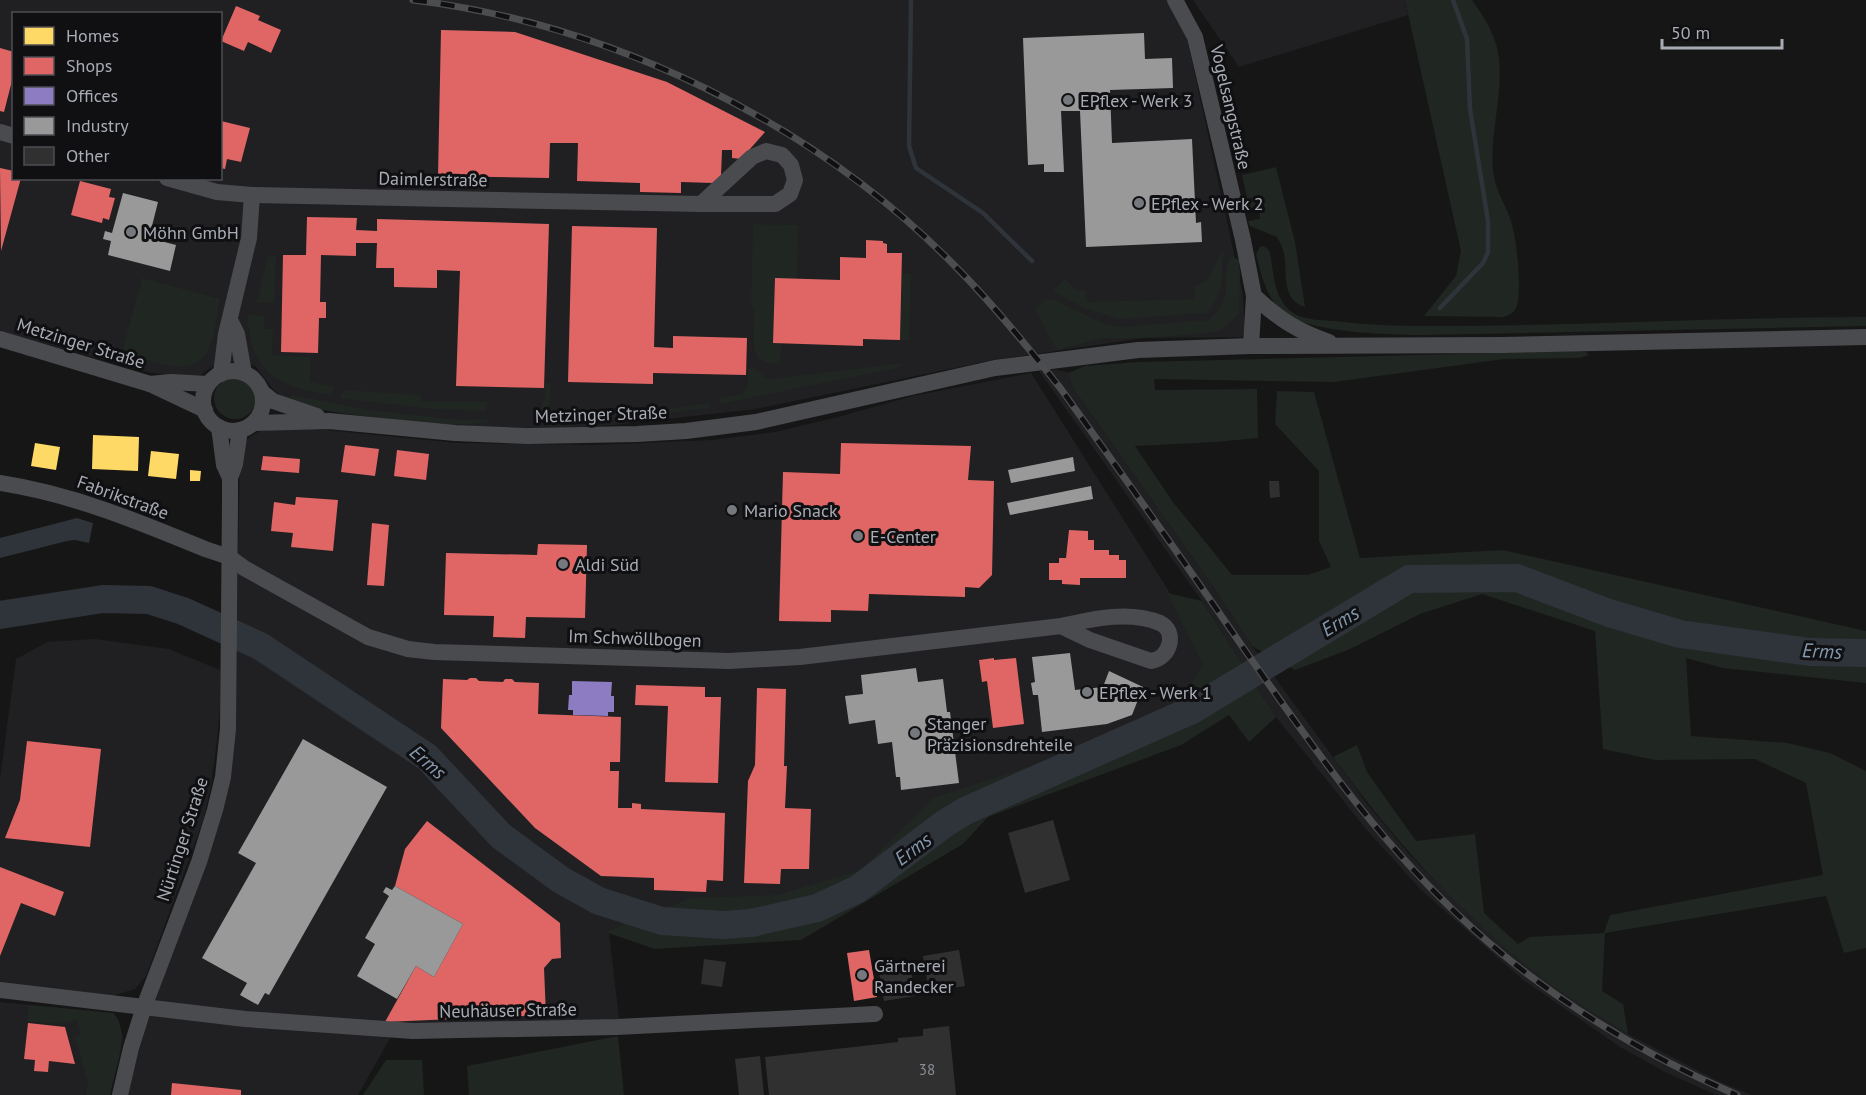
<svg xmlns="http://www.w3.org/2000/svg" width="1866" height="1095" viewBox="0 0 1866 1095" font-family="'PT Sans',sans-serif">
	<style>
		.built { fill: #202022; fill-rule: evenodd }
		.green { fill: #202621 }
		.water { fill: #2e343a }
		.homes { fill: #ffd966 }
		.shops { fill: #e06666 }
		.offices { fill: #8e7cc3 }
		.industry { fill: #999 }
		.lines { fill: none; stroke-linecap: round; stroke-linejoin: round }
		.stream { stroke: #2e343a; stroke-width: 4.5 }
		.river { stroke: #2e343a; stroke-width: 28 }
		.building { fill: #303031 }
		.minor { stroke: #4a4b4f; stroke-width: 16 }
		.rail-casing { stroke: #4c4d4f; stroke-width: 7 }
		.rail { stroke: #101012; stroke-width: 4.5; stroke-dasharray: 14; stroke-linecap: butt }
		.poi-dot { fill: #75787d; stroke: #101012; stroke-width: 2 }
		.labels { text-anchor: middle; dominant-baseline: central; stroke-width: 6; stroke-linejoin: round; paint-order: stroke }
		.number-label { font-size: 15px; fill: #8a8d94 }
		.poi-label { font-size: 18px; fill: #a8acb5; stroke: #101012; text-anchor: start }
		.street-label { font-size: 18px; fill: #a8acb5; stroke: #101012 }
		.water-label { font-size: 20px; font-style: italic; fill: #8398ad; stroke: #101012 }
	</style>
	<rect width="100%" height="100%" fill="#161616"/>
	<!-- built -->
	<g class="built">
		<path d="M0,0H1167L1187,38L1243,295L1245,334L1242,337L1144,338L993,360L756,409L613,425L554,428L484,427L330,410L284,398L274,390L255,366L239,361L226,362L210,368L201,375L179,377L148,372L0,331ZM14,14H220V178H14Z"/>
		<polygon points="1193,0 1405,0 1408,15 1239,67"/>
		<polygon points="1056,370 1068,372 1072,387 1212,585 1252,646 1367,804 1409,854 1468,914 1530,969 1628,1034 1718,1081 1752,1095 1716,1095 1663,1071 1620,1047 1522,979 1421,890 1366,829 1276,717 1202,601 1039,371"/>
		<polygon points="1031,373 1175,601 1206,666 1176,712 864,870 780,896 609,932 620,1027 394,1031 358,1095 127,1095 143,1036 161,984 235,708 240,454 243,444 250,437 260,431 295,427 458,443 593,445 712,440 775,432 838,417 913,396"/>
		<polygon points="95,639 169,649 220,670 220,707 217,740 211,785 203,821 146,976 135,989 112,996 0,985 0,780 16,659 47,642"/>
		<polygon points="0,1002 113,1013 118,1019 123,1037 110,1095 0,1095"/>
	</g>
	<!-- green -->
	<g class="green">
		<path d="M1405,0H1472C1482,14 1491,28 1496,44C1508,84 1487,135 1494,177C1497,195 1510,211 1513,229C1517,244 1523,298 1515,310C1512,314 1507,316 1503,317L1424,316L1456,276L1461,251Z"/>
		<path d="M1276,167L1295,242L1305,307C1279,299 1289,271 1283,250C1282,245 1279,241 1277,237L1250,226L1248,221L1260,219L1259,210L1246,212L1244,207L1247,198L1242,175Z"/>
		<path d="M753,224L798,225L797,279H775L773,343H781L780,364C743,364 756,337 754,313C754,309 751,305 751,300Z"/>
		<path d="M1263,246L1268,249L1270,253C1274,274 1274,302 1295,314C1306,320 1321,320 1334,321C1366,325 1397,326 1430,326C1575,326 1720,317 1866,317V326L1423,335C1391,335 1301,333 1279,309C1265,293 1261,274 1256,254L1260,247Z"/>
		<path d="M1223,251C1222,273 1224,298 1206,313L1119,319L1082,307L1053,291L1065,279L1076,290H1086L1087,302L1195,299V286C1215,281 1211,264 1223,251Z"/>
		<polygon points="276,256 274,303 257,302 268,257"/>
		<path d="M1231,256L1239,260L1240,275L1239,314L1221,330L1207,333L1144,338H1103L1057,350L1035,309L1045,300L1052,299L1102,323L1119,327L1209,320C1238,294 1218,279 1231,256Z"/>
		<polygon points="902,273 911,274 909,340 900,340"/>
		<path d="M142,278L220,299C216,315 216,335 208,350C192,382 147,359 122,352Z"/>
		<path d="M247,314L264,316V329H273L272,355L310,357V382L335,387L330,395C275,385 252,375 247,314Z"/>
		<path d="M1578,351L1586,352L1589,355L1579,358L1504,359L1334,382L1154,379L1155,390L1257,389L1258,438L1215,442L1135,446L1173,502L1232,575H1308L1331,567L1319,541V471L1275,424L1277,391L1314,392L1360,558L1503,550L1866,631V683L1723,668L1686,658L1691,736L1787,743L1830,753L1866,771V948L1844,953L1826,896L1605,933L1602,991L1623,1004L1628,1034C1595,1013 1560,993 1529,968C1454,907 1390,835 1333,757L1357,745L1367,772L1416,841L1475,834L1484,913L1518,944L1530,937L1604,933L1610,915L1823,875L1806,783L1755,759L1655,760L1603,749L1595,631L1482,594L1420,614L1350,649L1295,670L1252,646L1212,585L1072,387L1068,373L1085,366L1139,362Z"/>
		<path d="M903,363L897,368L720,404V398C745,394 749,396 748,369L753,367L766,378L772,379Z"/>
		<circle cx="235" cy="398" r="21"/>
		<path d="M544,383H551L549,410C598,420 660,411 709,403L710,408C657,413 591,427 540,411L545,396Z"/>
		<polygon points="344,390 421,395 422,402 488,402 486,411 432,409 339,398"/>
		<path d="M292,395L369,410L451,419L486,420L489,422C452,428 419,423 382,418C351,415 321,411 291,402Z"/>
		<polygon points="1167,593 1202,601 1276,717 1249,742 1229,715 1181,745 988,817 963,844 801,940 655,949 605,932 691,898 777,895 861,870 933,798 1028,767 1173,712 1203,665"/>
		<path d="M29,1005L113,1013C132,1033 114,1071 110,1095H86L88,1082L75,1037L81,1035L77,1020L59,1024L27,1021Z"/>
		<polygon points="618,1036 624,1095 469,1095 467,1066"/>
		<polygon points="386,1060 422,1060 424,1095 363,1095"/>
	</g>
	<!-- water -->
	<polygon class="water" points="77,518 93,523 89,543 75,540 67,541 0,558 0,538"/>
	<!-- homes -->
	<g class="homes">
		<polygon points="93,435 139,437 138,471 92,469"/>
		<polygon points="35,443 60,447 56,470 31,466"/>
		<polygon points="151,451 179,454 176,479 148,476"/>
		<polygon points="190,470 201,471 200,481 190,481"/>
	</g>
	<!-- shops -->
	<g class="shops">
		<polygon points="236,6 260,16 258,20 281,30 271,53 248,42 244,51 221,41"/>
		<polygon points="441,30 515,32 667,82 765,132 741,159 732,158 732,150 722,150 721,176 713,183 681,182 681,193 640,192 640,183 577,181 578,143 550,143 549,178 438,176"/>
		<polygon points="0,48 14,52 14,73 4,112 0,111"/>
		<polygon points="221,121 250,128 241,162 227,159 225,169 220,168"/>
		<polygon points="0,168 14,171 14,178 21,178 1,251"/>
		<polygon points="80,181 111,189 109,197 115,198 109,220 103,218 102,223 71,215"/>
		<polygon points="307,217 357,218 356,230 377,231 377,219 549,224 544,388 456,386 460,271 437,270 437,288 394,287 394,268 376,268 377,243 356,243 356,256 321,255 320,302 326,302 326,318 319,318 318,353 281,352 283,255 306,255"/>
		<polygon points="572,226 657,228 654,347 673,348 673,336 747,338 746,375 653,373 653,384 568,382"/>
		<polygon points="866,240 883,241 883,243 887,244 887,253 902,253 900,340 863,339 863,346 773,343 775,278 840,280 840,257 866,258"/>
		<polygon points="841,443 971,446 968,480 994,481 992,575 979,588 965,587 965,597 869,594 868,611 831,610 831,622 779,621 783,472 840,474"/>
		<polygon points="345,445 379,449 375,476 341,472"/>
		<polygon points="397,450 429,454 426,480 394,476"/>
		<polygon points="263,456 300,459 299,473 261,470"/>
		<polygon points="296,497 338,500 333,551 291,547 293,533 271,531 274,502 295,505"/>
		<polygon points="372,523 389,525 384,586 367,585"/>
		<polygon points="1069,530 1088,531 1088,540 1094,540 1094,550 1109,550 1109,555 1119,555 1119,560 1126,560 1126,578 1080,578 1080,585 1062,584 1062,580 1049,580 1049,563 1059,563 1059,558 1066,558"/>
		<polygon points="538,544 587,545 585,618 526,617 525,638 493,637 494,616 444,615 446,553 537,555"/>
		<polygon points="994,658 994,660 1016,658 1024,724 993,728 987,681 982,682 979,660"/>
		<polygon points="470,678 476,678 479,681 503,682 505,679 512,679 515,682 539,683 538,714 621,717 620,762 610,762 610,771 619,771 618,808 632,808 632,803 641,804 641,809 725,813 723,881 707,880 706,892 654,890 654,878 601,876 535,828 441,728 443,679 467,680"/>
		<polygon points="636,685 705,687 705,697 721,697 718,783 665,782 668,706 635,705"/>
		<polygon points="757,688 786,689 784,766 787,766 785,808 811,809 809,869 781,869 780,884 744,883 748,781 755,765"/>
		<polygon points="27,741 101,749 90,847 5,838 20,800"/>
		<polygon points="427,821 560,923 561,958 552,959 544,968 546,1015 385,1022 416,966 434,977 463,924 395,886 405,849"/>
		<polygon points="0,867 64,892 55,916 21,903 0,956"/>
		<polygon points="869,950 877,997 854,1001 847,953"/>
		<polygon points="28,1023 65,1027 75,1064 49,1061 48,1072 34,1071 35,1060 24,1059"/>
		<polygon points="172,1083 241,1090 241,1095 171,1095"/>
	</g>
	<!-- offices -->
	<polygon class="offices" points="572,681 612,682 611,696 614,696 614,712 608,712 608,716 573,715 573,710 568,710 569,695 572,695"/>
	<!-- industry -->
	<g class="industry">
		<polygon points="1144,33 1145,59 1172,58 1173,88 1110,90 1112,143 1192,139 1196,223 1201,222 1202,242 1086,247 1080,111 1061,111 1064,172 1044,172 1044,164 1028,165 1023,38"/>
		<polygon points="123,193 158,202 149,238 176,245 170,271 108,255 111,241 103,239 105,231 112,233"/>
		<polygon points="1073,457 1075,471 1011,483 1008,470"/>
		<polygon points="1091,486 1093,499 1010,515 1007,503"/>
		<polygon points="1070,653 1075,690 1103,687 1109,671 1143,687 1132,715 1107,724 1042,732 1038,695 1033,695 1031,683 1035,682 1032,657"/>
		<polygon points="916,668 918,682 943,679 947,712 950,712 959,783 901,790 900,777 896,777 892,742 878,744 875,720 849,724 845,696 863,694 861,675"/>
		<polygon points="303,739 387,787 269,995 265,993 258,1005 240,995 247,983 202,958 256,863 238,853"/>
		<polygon points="395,886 463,924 434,977 416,966 397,999 357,976 375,944 365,938 389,896 383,892 386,887 392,890"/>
	</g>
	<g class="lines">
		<!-- stream -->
		<g class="stream">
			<polyline points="911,0 909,146 916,168 983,213 1032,261"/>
			<polyline points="1440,308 1483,263 1488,252 1488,221 1470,109 1467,39 1453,0"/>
		</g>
		<!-- river -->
		<polyline class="river" points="0,615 103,599 149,600 183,611 260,646 427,757 501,836 561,880 599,901 662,921 723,925 751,923 817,908 858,889 944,824 965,811 1192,710 1409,579 1517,578 1609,613 1680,634 1810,652 1866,653"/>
	</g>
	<!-- building -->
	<g class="building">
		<polygon points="1269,481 1279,481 1280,497 1270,498"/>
		<polygon points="1053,820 1070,880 1025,893 1008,833"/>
		<polygon points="959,950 965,986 929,991 923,956"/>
		<polygon points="704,959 726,962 722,987 701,984"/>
		<polygon points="911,968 915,996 884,1001 879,972"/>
		<polygon points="949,1026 956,1095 769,1095 765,1057 898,1042 898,1038 923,1036 923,1029"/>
		<polygon points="760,1056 764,1095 739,1095 735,1059"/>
	</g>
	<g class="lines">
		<!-- minor -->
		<g class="minor">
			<polyline points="1175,0 1195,37 1243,240 1254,296 1251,346"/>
			<polyline points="0,132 14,136"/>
			<polyline points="167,178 217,192 252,195 701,204 775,204 790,194 795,180 791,165 782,155 766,151 752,157 701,204"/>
			<path d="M1254,296C1279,319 1297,331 1329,342"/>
			<polyline points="230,320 237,334 244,373"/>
			<polyline points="0,339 150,384 205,410"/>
			<circle cx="233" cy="401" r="30"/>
			<polyline points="221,374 226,334 249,238 252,195"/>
			<polyline points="150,384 171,382 208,384"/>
			<polyline points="263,393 273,401 317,416"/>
			<polyline points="254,423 329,421 455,433 528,436 637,434 686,431 756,422 995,368 1138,350 1251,346 1503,345 1866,337"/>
			<polyline points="230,478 235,464 240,430"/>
			<path d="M0,483C72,494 137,521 205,549L229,557L244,568L368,637L408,649L434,652L729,661L800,657L1061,626C1092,619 1129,610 1160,623C1177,631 1171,658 1151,661L1090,640L1061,626"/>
			<polyline points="0,990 245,1019 413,1031 617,1027 875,1014"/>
			<polyline points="120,1095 131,1048 144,1007 199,862 215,810 223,777 228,729 230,502 230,478 224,465 219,427"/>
		</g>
		<!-- rail casing -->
		<g class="rail-casing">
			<path id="rail" d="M413,0C611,24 814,123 954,265C993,304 1027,346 1061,389C1122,474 1183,560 1242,646C1307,739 1372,833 1454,911C1536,990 1633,1050 1737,1095"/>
		</g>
		<!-- rail -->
		<use href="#rail" class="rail"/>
	</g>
	<!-- markers -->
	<g class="poi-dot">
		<circle cx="1068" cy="100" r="6"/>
		<circle cx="1139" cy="203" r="6"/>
		<circle cx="131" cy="232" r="6"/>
		<circle cx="732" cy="510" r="6"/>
		<circle cx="858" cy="536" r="6"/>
		<circle cx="563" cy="564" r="6"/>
		<circle cx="1087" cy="692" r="6"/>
		<circle cx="915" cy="733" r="6"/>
		<circle cx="862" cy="975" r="6"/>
	</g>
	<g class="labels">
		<!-- number labels -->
		<g class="number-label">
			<text x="927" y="1069">38</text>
		</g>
		<!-- poi labels -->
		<g class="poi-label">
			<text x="1080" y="100">EPflex - Werk 3</text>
			<text x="1151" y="203">EPflex - Werk 2</text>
			<text x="143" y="232">Möhn GmbH</text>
			<text x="744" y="510">Mario Snack</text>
			<text x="870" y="536">E-Center</text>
			<text x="575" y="564">Aldi Süd</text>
			<text x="1099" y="692">EPflex - Werk 1</text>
			<text x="927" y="723">Stanger<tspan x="927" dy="21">Präzisionsdrehteile</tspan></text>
			<text x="874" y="965">Gärtnerei<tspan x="874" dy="21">Randecker</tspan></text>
		</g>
		<!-- street labels -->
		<g class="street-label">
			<text transform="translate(1231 107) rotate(77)">Vogelsangstraße</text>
			<text transform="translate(433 179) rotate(1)">Daimlerstraße</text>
			<text transform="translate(81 343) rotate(17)">Metzinger Straße</text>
			<text transform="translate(601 414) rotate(-2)">Metzinger Straße</text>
			<text transform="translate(123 497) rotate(20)">Fabrikstraße</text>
			<text transform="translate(635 638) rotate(2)">Im Schwöllbogen</text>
			<text transform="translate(182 839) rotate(-72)">Nürtinger Straße</text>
			<text transform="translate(508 1010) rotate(-1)">Neuhäuser Straße</text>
		</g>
		<!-- water labels -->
		<g class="water-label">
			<text transform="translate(1340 621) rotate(-31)">Erms</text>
			<text transform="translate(1822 651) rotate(3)">Erms</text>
			<text transform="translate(428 762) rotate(41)">Erms</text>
			<text transform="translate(913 849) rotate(-36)">Erms</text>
		</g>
	</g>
	<!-- legend -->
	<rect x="12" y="12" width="210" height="168" fill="#101012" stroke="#4d4e53" stroke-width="1.5"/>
	<rect x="24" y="27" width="30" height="18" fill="#ffd966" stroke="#4d4e53" stroke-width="1.5"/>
	<text x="66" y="42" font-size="18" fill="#a8acb5">Homes</text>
	<rect x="24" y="57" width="30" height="18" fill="#e06666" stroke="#4d4e53" stroke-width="1.5"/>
	<text x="66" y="72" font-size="18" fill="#a8acb5">Shops</text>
	<rect x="24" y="87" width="30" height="18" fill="#8e7cc3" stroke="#4d4e53" stroke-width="1.5"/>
	<text x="66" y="102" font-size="18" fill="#a8acb5">Offices</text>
	<rect x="24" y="117" width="30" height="18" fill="#999999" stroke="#4d4e53" stroke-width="1.5"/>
	<text x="66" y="132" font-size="18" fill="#a8acb5">Industry</text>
	<rect x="24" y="147" width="30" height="18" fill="#303031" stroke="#4d4e53" stroke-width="1.5"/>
	<text x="66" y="162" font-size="18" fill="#a8acb5">Other</text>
	<!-- scale -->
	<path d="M1662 39v9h120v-9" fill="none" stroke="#a8acb5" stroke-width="3"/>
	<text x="1671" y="39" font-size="18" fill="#a8acb5" stroke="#101012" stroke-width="4.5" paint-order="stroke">50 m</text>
</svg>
